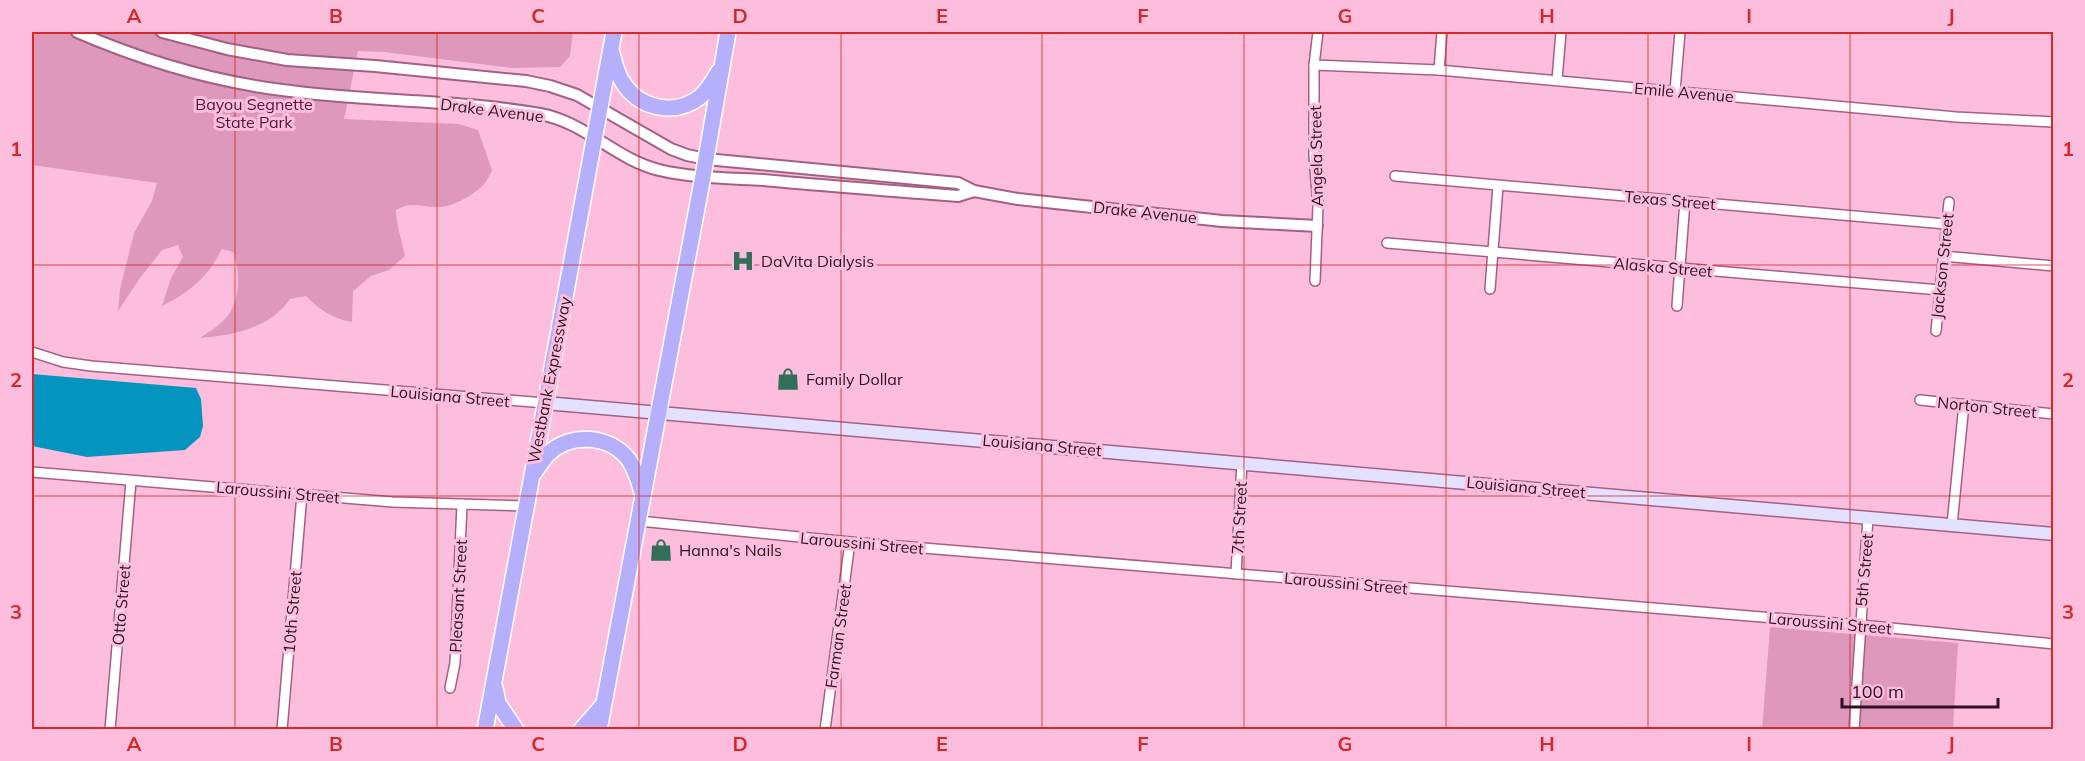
<svg xmlns="http://www.w3.org/2000/svg" width="2085" height="761" viewBox="0 0 2085 761" font-family="Mulish,sans-serif">
	<style>
		.green { fill: #dd98bc }
		.water { fill: #0395bf }
		.lines { fill: none; stroke-linecap: round; stroke-linejoin: round }
		.minor-casing { stroke: #a55f85; stroke-width: 12 }
		.tertiary-casing { stroke: #a55f85; stroke-width: 14 }
		.secondary-casing { stroke: #a55f85; stroke-width: 15 }
		.trunk-casing { stroke: #fff; stroke-width: 18 }
		.minor { stroke: #fff; stroke-width: 9 }
		.tertiary { stroke: #fff; stroke-width: 10 }
		.secondary { stroke: #e4e1fe; stroke-width: 12 }
		.trunk { stroke: #b6affc; stroke-width: 15 }
		.grid { fill: none; stroke: #d62828; stroke-width: 1.5; stroke-opacity: 0.55 }
		.labels { text-anchor: middle; dominant-baseline: central; stroke-width: 6; stroke-linejoin: round; paint-order: stroke }
		.street-label { font-size: 16px; fill: #2d1121; stroke: #fdbede }
		.park-label { font-size: 16px; fill: #55133c; stroke: #fdbede }
		.poi-label { font-size: 16px; fill: #2d1121; stroke: #fdbede; text-anchor: start }
		.neatline { fill: none; stroke: #d62828; stroke-width: 2 }
		.grid-label { font-size: 20px; text-anchor: middle; font-weight: bold; fill: #d62828 }
	</style>
	<rect width="100%" height="100%" fill="#fdbede"/>
	<!-- green -->
	<g class="green">
		<path d="M32,32H573L570,56L560,67L513,68L384,52L358,51L344,119L459,124L478,130L492,170C490,174 488,179 485,183C477,193 455,206 441,207C424,208 411,200 396,210C396,224 402,241 405,256L389,270L371,276L353,291L352,322C333,319 319,309 306,296L290,299C270,328 234,335 200,338C208,332 217,327 224,320C241,303 241,273 233,252L222,249C208,277 190,292 162,306L171,278L183,257L178,245L162,250L140,278L118,311L120,289L134,233L152,201L157,183L32,165Z"/>
		<polygon points="1770,627 1958,643 1953,729 1762,730"/>
	</g>
	<!-- water -->
	<polygon class="water" points="32,374 196,388 201,399 203,426 200,437 185,450 87,457 32,446"/>
	<g class="lines">
		<!-- minor casing -->
		<g class="minor-casing">
			<g id="minor">
				<polyline points="1314,65 1439,70 1956,117 2054,122"/>
				<polyline points="1439,70 1442,32"/>
				<polyline points="1557,80 1561,32"/>
				<polyline points="1675,91 1680,32"/>
				<polyline points="1395,176 1946,224"/>
				<polyline points="1387,243 1940,290"/>
				<polyline points="1943,256 2054,266"/>
				<polyline points="1315,281 1318,206 1314,156 1314,65 1318,32"/>
				<polyline points="1490,289 1498,186"/>
				<polyline points="1677,306 1685,201"/>
				<polyline points="1936,331 1949,202"/>
				<polyline points="32,352 63,362 91,366 545,403"/>
				<polyline points="1920,400 2054,414"/>
				<polyline points="32,472 393,502 525,506"/>
				<polyline points="639,521 850,542 1860,625 2054,644"/>
				<polyline points="1952,525 1964,404"/>
				<polyline points="1236,574 1242,462"/>
				<polyline points="450,688 455,663 462,504"/>
				<polyline points="110,730 131,481"/>
				<polyline points="282,730 302,494"/>
				<polyline points="825,730 850,542"/>
				<polyline points="1854,730 1868,517"/>
			</g>
		</g>
		<!-- tertiary casing -->
		<g class="tertiary-casing">
			<g id="tertiary">
				<path d="M77,32C142,60 211,81 282,90C367,102 455,99 540,114C585,122 615,159 659,170C692,178 729,178 763,180C828,186 893,191 958,196L974,191"/>
				<polyline points="162,32 227,49 287,60 375,66 526,81 550,86 577,95 671,149 687,155 706,159 958,183 974,191 1018,199 1222,221 1317,226"/>
			</g>
		</g>
		<!-- secondary casing -->
		<g class="secondary-casing">
			<polyline id="secondary" points="545,403 2054,534"/>
		</g>
		<!-- trunk casing -->
		<g class="trunk-casing">
			<g id="trunk">
				<path d="M612,53C615,65 618,77 626,87C644,110 677,115 700,97C708,90 714,79 719,71"/>
				<path d="M534,473C538,467 543,460 548,454C571,432 610,435 629,460C636,470 639,483 643,495"/>
				<polyline points="495,688 498,703 516,730"/>
				<polyline points="485,730 614,32"/>
				<polyline points="581,730 603,705"/>
				<polyline points="599,730 703,176 728,32"/>
			</g>
		</g>
		<!-- minor -->
		<use href="#minor" class="minor"/>
		<!-- tertiary -->
		<use href="#tertiary" class="tertiary"/>
		<!-- secondary -->
		<use href="#secondary" class="secondary"/>
		<!-- trunk -->
		<use href="#trunk" class="trunk"/>
	</g>
	<!-- grid -->
	<path class="grid" d="M235,32V730M437,32V730M639,32V730M841,32V730M1042,32V730M1244,32V730M1446,32V730M1648,32V730M1850,32V730M32,265H2054M32,496H2054"/>
	<!-- icons -->
	<defs>
		<g id="hospital-bare" transform="scale(1.8)"><path d="M-5-5h3v3.5h4V-5h3V5h-3V1.5h-4V5h-3Z" fill="#336e58" stroke="#fdbede" stroke-width="2.5" paint-order="stroke"/></g>
		<g id="shop-bare" transform="scale(1.8)"><path d="M-5-2.5h2.3a2.7 3.5 0 0 1 5.4 0H5L5.5 6h-11ZM-1.5-2.5h3a1.5 2.3 0 0 0-3 0Z" fill="#336e58" stroke="#fdbede" stroke-width="2.5" paint-order="stroke"/></g>
	</defs>
	<g fill-rule="evenodd">
		<use href="#hospital-bare" x="743" y="261"/>
		<use href="#shop-bare" x="788" y="379"/>
		<use href="#shop-bare" x="661" y="550"/>
	</g>
	<g class="labels">
		<!-- street labels -->
		<g class="street-label">
			<text transform="translate(1684 92) rotate(5)">Emile Avenue</text>
			<text transform="translate(492 110) rotate(7)">Drake Avenue</text>
			<text transform="translate(1316 156) rotate(-91)">Angela Street</text>
			<text transform="translate(1670 200) rotate(5)">Texas Street</text>
			<text transform="translate(1145 212) rotate(6)">Drake Avenue</text>
			<text transform="translate(1942 266) rotate(-84)">Jackson Street</text>
			<text transform="translate(1663 267) rotate(5)">Alaska Street</text>
			<text transform="translate(549 380) rotate(-79)">Westbank Expressway</text>
			<text transform="translate(450 396) rotate(5)">Louisiana Street</text>
			<text transform="translate(1987 407) rotate(6)">Norton Street</text>
			<text transform="translate(1042 445) rotate(5)">Louisiana Street</text>
			<text transform="translate(1526 487) rotate(5)">Louisiana Street</text>
			<text transform="translate(278 492) rotate(5)">Laroussini Street</text>
			<text transform="translate(1239 518) rotate(-87)">7th Street</text>
			<text transform="translate(862 543) rotate(5)">Laroussini Street</text>
			<text transform="translate(1864 570) rotate(-85)">5th Street</text>
			<text transform="translate(1346 583) rotate(5)">Laroussini Street</text>
			<text transform="translate(458 596) rotate(-87)">Pleasant Street</text>
			<text transform="translate(121 605) rotate(-85)">Otto Street</text>
			<text transform="translate(292 612) rotate(-85)">10th Street</text>
			<text transform="translate(1830 623) rotate(5)">Laroussini Street</text>
			<text transform="translate(838 636) rotate(-82)">Farman Street</text>
		</g>
		<!-- park labels -->
		<g class="park-label">
			<text x="254" y="104">Bayou Segnette<tspan x="254" dy="18">State Park</tspan></text>
		</g>
		<!-- poi labels -->
		<g class="poi-label">
			<text x="761" y="261">DaVita Dialysis</text>
			<text x="806" y="379">Family Dollar</text>
			<text x="679" y="550">Hanna's Nails</text>
		</g>
	</g>
	<!-- border -->
	<rect width="2085" height="761" fill="none" stroke="#fdbede" stroke-width="66"/>
	<!-- scale -->
	<path d="M1842 698v9h156v-9" fill="none" stroke="#2d1121" stroke-width="3"/>
	<text x="1851" y="698" font-size="18" fill="#2d1121" stroke="#fdbede" stroke-width="4.5" paint-order="stroke">100 m</text>
	<rect x="33" y="33" width="2019" height="695" class="neatline"/>
	<g class="grid-label">
		<text x="134" y="23">A</text>
		<text x="336" y="23">B</text>
		<text x="538" y="23">C</text>
		<text x="740" y="23">D</text>
		<text x="942" y="23">E</text>
		<text x="1143" y="23">F</text>
		<text x="1345" y="23">G</text>
		<text x="1547" y="23">H</text>
		<text x="1749" y="23">I</text>
		<text x="1951" y="23">J</text>
		<text x="16" y="156">1</text>
		<text x="2068" y="156">1</text>
		<text x="16" y="387">2</text>
		<text x="2068" y="387">2</text>
		<text x="16" y="619">3</text>
		<text x="2068" y="619">3</text>
		<text x="134" y="751">A</text>
		<text x="336" y="751">B</text>
		<text x="538" y="751">C</text>
		<text x="740" y="751">D</text>
		<text x="942" y="751">E</text>
		<text x="1143" y="751">F</text>
		<text x="1345" y="751">G</text>
		<text x="1547" y="751">H</text>
		<text x="1749" y="751">I</text>
		<text x="1951" y="751">J</text>
	</g>
</svg>
